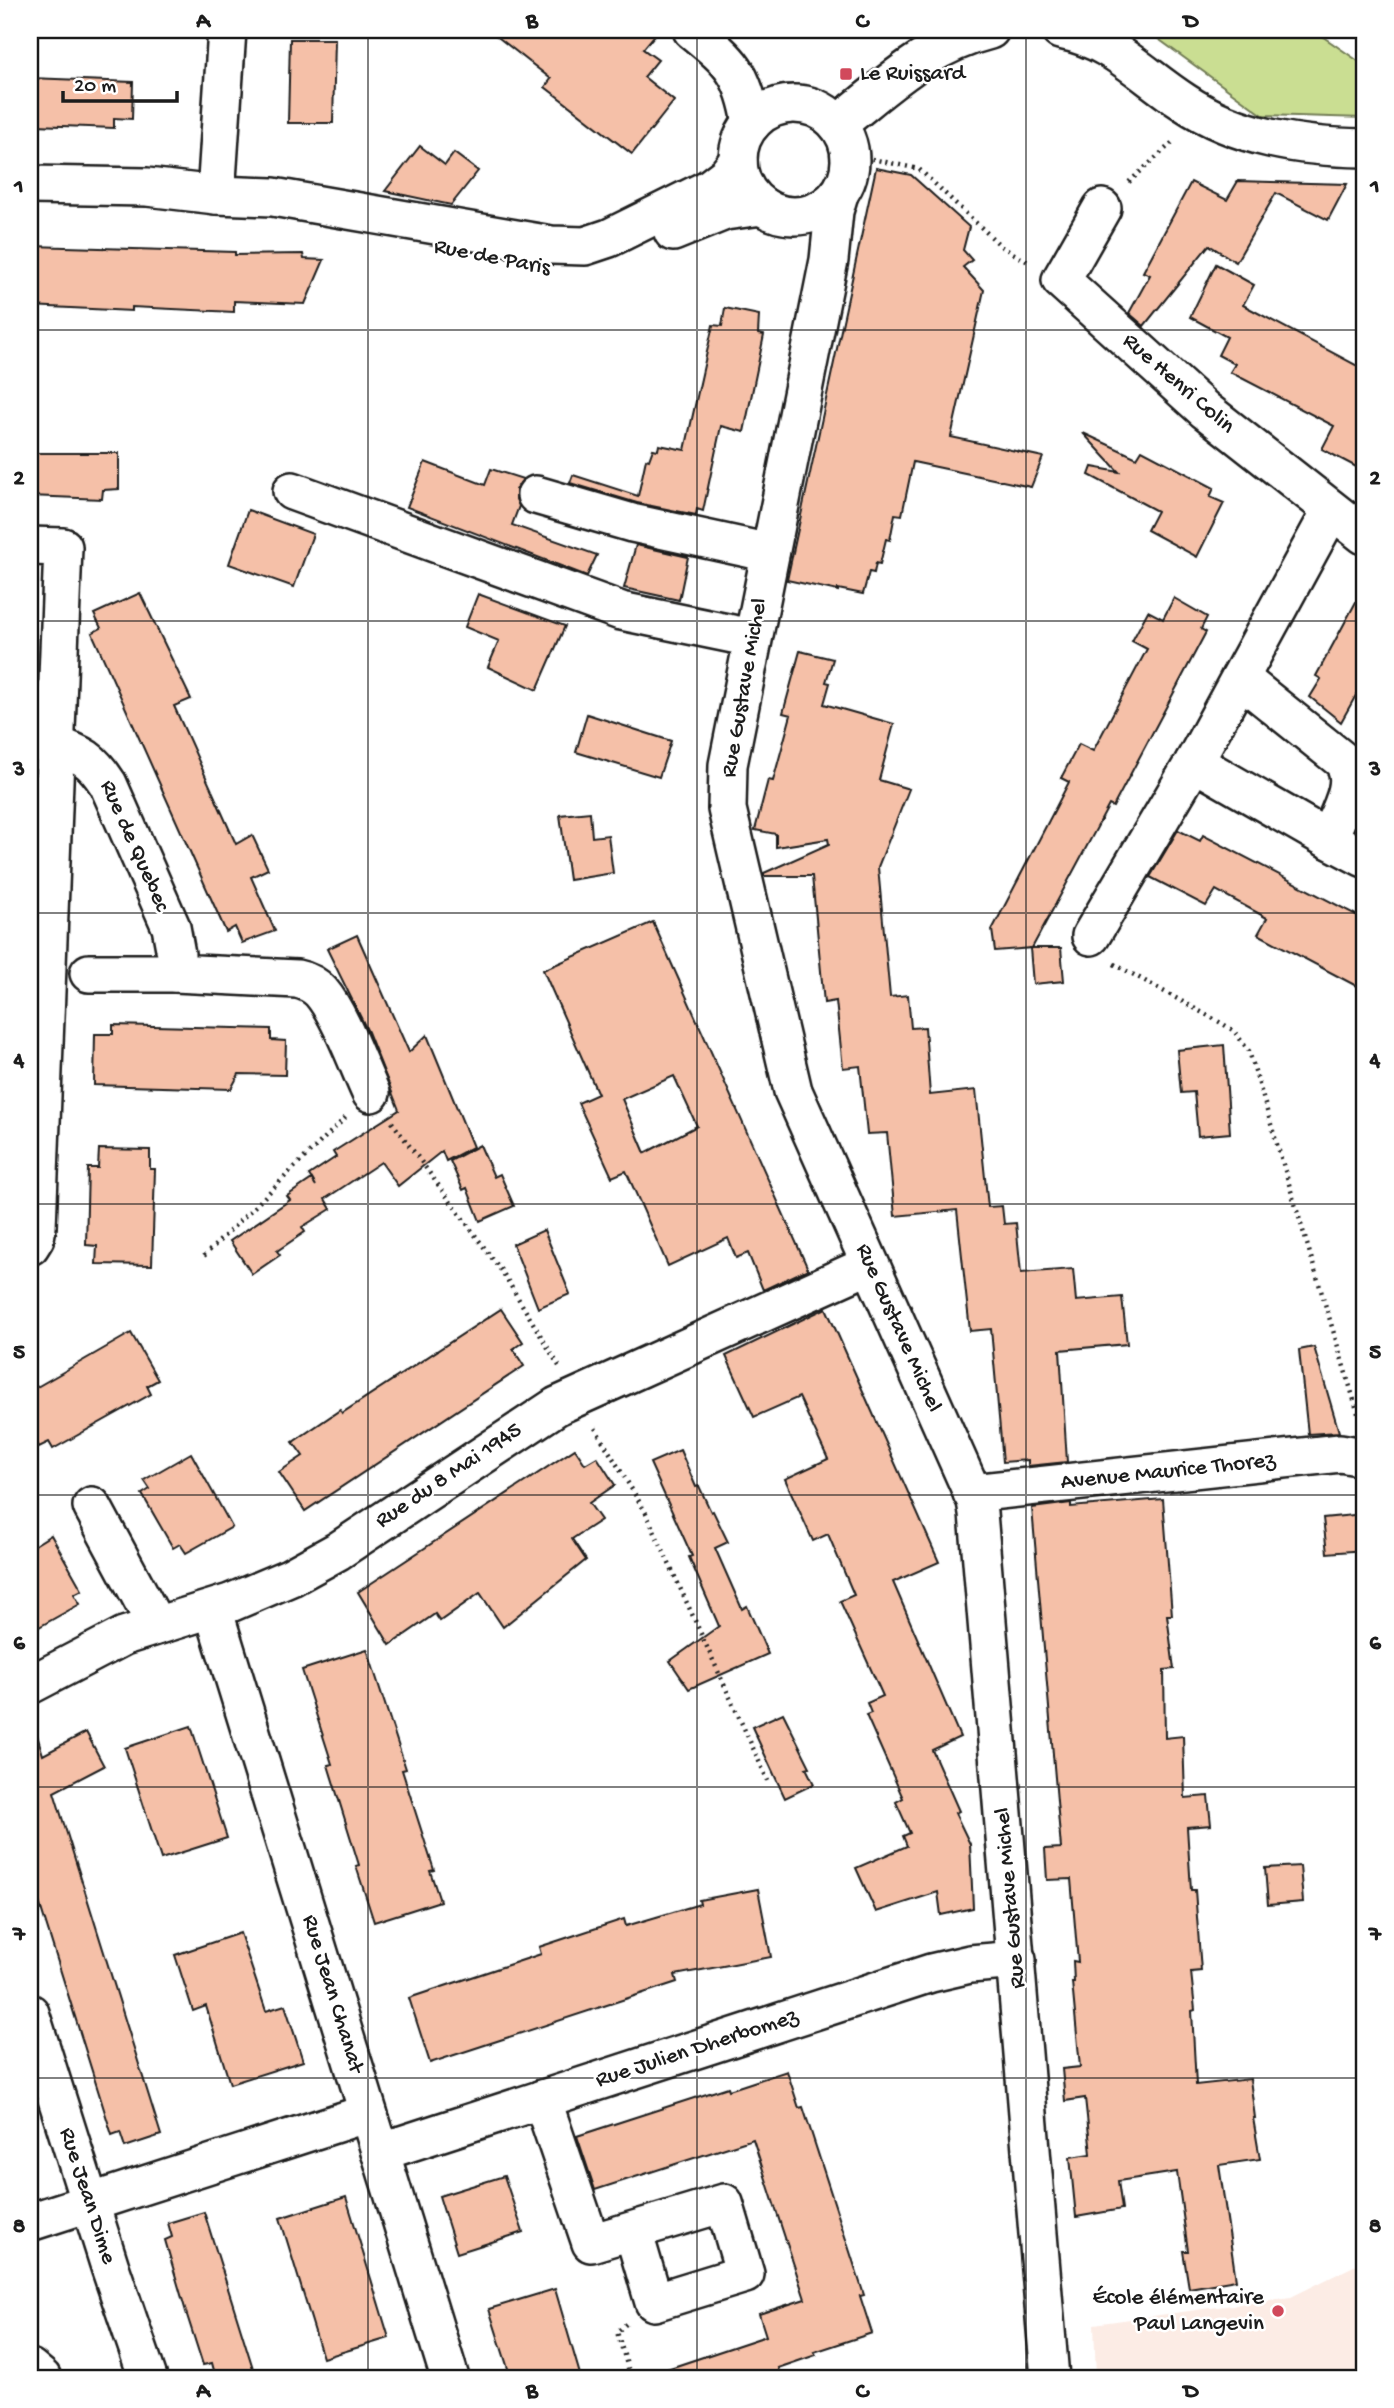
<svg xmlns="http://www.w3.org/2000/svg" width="1394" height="2408" viewBox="0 0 1394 2408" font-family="'Gochi Hand',sans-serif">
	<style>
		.built { fill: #fcece5 }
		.green { fill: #cade92; stroke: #737d57; stroke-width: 2 }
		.building { fill: #f5c0a8; stroke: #1c1c1c; stroke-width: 2; fill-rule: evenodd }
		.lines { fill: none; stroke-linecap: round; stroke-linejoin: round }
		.minor-casing { stroke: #1c1c1c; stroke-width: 42 }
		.path { stroke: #1c1c1c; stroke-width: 4.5; stroke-dasharray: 2 5; stroke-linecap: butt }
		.minor { stroke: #fff; stroke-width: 37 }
		.grid { fill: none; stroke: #1c1c1c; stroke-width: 2; stroke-opacity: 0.55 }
		.poi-dot { fill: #d1495b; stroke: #fff; stroke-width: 2.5 }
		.labels { text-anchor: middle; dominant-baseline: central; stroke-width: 5; stroke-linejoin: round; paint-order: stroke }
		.poi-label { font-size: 23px; fill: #1c1c1c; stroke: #fff; text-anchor: start }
		.street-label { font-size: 23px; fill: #1c1c1c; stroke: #fff }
		.neatline { fill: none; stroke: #1c1c1c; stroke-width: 2.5 }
		.grid-label { font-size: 23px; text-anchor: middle; font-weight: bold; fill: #1c1c1c }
	</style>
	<rect width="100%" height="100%" fill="#fff"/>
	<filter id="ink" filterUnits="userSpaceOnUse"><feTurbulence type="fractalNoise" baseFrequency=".0143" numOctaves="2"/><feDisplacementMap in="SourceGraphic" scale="14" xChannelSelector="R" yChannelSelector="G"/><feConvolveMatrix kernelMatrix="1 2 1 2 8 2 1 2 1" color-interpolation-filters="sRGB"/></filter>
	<g filter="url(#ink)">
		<!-- built -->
		<polygon class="built" points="1364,2261 1364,2378 1096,2378 1094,2324 1291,2297"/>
		<!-- green -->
		<polygon class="green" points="1146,30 1313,30 1364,65 1364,118 1263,115"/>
		<!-- building -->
		<g class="building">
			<polygon points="489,30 659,30 643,49 658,60 644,77 674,101 632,154 545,87 551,79"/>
			<polygon points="290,39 335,39 333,123 288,123"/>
			<polygon points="30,78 133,82 132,119 114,118 114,128 36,125 36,116 30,115"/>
			<polygon points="420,146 445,165 454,153 478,171 451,205 385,191"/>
			<polygon points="876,168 911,175 969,227 963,250 972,260 963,267 984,290 951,437 1043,457 1031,487 913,462 902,515 895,514 890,540 886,539 880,564 876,563 874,573 869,572 863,594 838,589 838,591 787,580"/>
			<polygon points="1238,181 1347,184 1328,220 1276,193 1236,262 1209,245 1144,326 1129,313 1150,275 1143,272 1191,182 1227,200"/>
			<polygon points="31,246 235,252 235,255 303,254 304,259 324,260 305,304 234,301 234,312 132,307 132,311 30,306"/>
			<polygon points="1216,264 1254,285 1243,305 1363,369 1364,367 1364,471 1322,449 1334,426 1230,372 1235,364 1218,355 1227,337 1190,317"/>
			<polygon points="725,308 759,315 758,334 764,335 744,432 721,426 703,511 697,509 696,515 637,503 570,483 573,475 638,496 646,459 649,460 653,449 658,450 659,445 685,450 713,325 722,326"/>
			<polygon points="1083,433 1137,458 1142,450 1214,488 1210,497 1224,503 1197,557 1147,530 1157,511 1089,475 1092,467 1119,472"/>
			<polygon points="30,453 119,453 119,489 103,490 102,499 30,496"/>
			<polygon points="425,462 485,485 491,469 523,479 516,490 516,499 519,506 512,525 597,555 587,576 407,507"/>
			<polygon points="248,510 313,534 294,587 229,564"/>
			<polygon points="636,545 688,557 679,600 624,588"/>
			<polygon points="1364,587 1364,681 1341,722 1310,697 1321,679 1316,676"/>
			<polygon points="140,593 191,699 174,706 236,844 252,835 268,869 251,877 275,931 242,943 235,927 226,932 92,633 101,628 94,614"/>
			<polygon points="478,594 565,626 537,690 488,667 499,641 465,627"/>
			<polygon points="1174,598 1207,617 1201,629 1206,632 1113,807 1109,805 1032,948 995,951 992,930 1069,782 1061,778 1079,744 1093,751 1147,649 1132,641 1148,611 1163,619"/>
			<polygon points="800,651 833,659 826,682 830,683 824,704 894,724 879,780 909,789 878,867 890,997 908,995 911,1028 925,1027 930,1095 976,1090 988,1207 1002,1206 1004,1224 1016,1223 1021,1273 1073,1269 1076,1301 1122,1297 1127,1344 1060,1350 1067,1462 1028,1466 1028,1460 1003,1462 991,1329 970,1331 957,1210 895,1216 887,1133 867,1134 860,1066 843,1068 836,1001 824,1003 812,876 764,876 764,873 829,844 828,839 776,847 776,834 755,830 768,780 773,781 791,715 783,713"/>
			<polygon points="587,714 671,741 659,777 576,752"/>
			<polygon points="590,812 592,837 608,835 613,873 569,880 560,815"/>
			<polygon points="1178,830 1200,841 1203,835 1364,919 1364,990 1258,934 1267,918 1216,890 1206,906 1150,877"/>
			<path d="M653,922L808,1269L763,1290L748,1253L736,1258L728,1238L668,1266L626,1171L612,1177L578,1103L598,1094L543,970ZM674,1076L697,1126L645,1153L622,1099Z"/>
			<polygon points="357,935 409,1052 427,1035 473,1147 446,1161 442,1151 398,1186 381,1162 325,1199 331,1209 302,1227 305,1232 277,1251 280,1255 252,1274 230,1241 290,1200 287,1196 312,1179 316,1186 309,1175 336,1157 333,1152 399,1110 368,1032 327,949"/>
			<polygon points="1030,948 1061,948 1064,981 1033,984"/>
			<polygon points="113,1025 271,1029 271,1040 286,1041 285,1075 239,1074 231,1089 94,1085 95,1034 113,1034"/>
			<polygon points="1224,1045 1230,1133 1198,1136 1194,1092 1181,1093 1177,1050"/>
			<polygon points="480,1145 494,1177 500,1174 514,1206 480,1221 467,1188 463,1190 450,1161"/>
			<polygon points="99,1149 150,1150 150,1169 155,1169 152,1265 96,1264 97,1246 86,1245 88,1168 98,1168"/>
			<polygon points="544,1230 570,1294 538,1308 513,1244"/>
			<polygon points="826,1308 939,1562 893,1582 960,1737 932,1750 959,1811 955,1813 970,1844 973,1908 941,1915 938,1892 876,1912 856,1868 907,1846 903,1836 910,1833 896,1802 903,1798 866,1715 871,1713 867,1703 883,1696 840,1601 854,1595 828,1534 813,1541 785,1479 828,1459 799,1397 754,1417 726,1356"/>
			<polygon points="501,1309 523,1342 513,1349 524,1366 305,1511 279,1472 303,1456 293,1442 340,1410 342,1413"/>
			<polygon points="131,1333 158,1380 147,1386 151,1394 53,1449 49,1442 39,1447 30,1431 30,1391"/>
			<polygon points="1314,1347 1339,1432 1308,1434 1299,1350"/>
			<polygon points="575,1449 585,1464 597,1457 615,1485 589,1503 601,1520 572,1539 586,1560 503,1627 480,1593 440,1621 435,1614 390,1645 358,1592"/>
			<polygon points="680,1450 696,1487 699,1486 711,1512 713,1511 728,1542 715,1548 742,1609 747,1606 768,1654 689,1689 670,1661 719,1626 689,1557 692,1556 650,1463"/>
			<polygon points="191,1453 232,1527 186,1553 180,1544 173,1548 142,1494 150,1489 144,1480"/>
			<polygon points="1163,1499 1172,1615 1167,1615 1174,1669 1164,1670 1165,1738 1183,1736 1185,1798 1208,1796 1211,1825 1187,1827 1191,1890 1195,1890 1201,1971 1191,1972 1195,2010 1192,2011 1196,2085 1250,2079 1255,2118 1253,2118 1260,2159 1219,2165 1236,2280 1189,2288 1183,2251 1188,2251 1177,2172 1118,2181 1122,2209 1076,2217 1070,2157 1091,2154 1085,2098 1065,2101 1062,2069 1080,2067 1072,1982 1074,1982 1073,1961 1078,1962 1071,1879 1047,1880 1045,1849 1061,1848 1032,1508 1071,1503 1071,1507"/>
			<polygon points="1364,1514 1364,1550 1327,1553 1323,1518"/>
			<polygon points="51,1535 82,1590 74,1594 80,1604 30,1632 30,1548"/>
			<polygon points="367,1649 406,1769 402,1770 434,1870 430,1871 440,1901 374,1922 356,1866 359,1865 328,1765 332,1764 302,1670"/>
			<polygon points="783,1713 810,1767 806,1768 814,1784 785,1798 752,1727"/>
			<polygon points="191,1726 227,1838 161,1859 125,1748"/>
			<polygon points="86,1732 104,1766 54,1792 161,2135 125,2147 120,2132 112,2135 30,1873 30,1736 37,1735 43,1755"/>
			<polygon points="1300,1866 1303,1902 1268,1905 1265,1868"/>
			<polygon points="758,1889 771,1957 675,1975 677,1982 430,2063 409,1998 541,1954 539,1947 624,1919 626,1926 700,1904 699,1900"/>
			<polygon points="240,1933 266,2011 285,2005 303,2061 230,2084 206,2006 193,2011 175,1955"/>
			<polygon points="787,2071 799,2108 803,2107 864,2295 860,2296 872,2333 814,2352 816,2355 778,2368 781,2378 656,2378 655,2373 766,2336 759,2314 805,2299 773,2201 753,2139 595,2190 577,2136 728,2087 729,2090"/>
			<polygon points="504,2176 523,2232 457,2253 439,2196"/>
			<polygon points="346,2197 389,2338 323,2358 280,2218"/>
			<polygon points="204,2212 236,2314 256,2378 216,2378 212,2363 203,2365 186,2312 165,2240 172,2237 168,2223"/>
			<polygon points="555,2289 581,2378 511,2378 489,2309"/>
		</g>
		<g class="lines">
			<!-- minor casing -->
			<g class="minor-casing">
				<g id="minor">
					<path d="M692,30C731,62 743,71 752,123"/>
					<path d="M1060,30C1111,39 1142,75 1184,102C1238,138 1301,147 1364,148"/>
					<circle cx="794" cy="160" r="56"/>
					<path d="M838,124C889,84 926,46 990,30"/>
					<polyline points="30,185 147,187 216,195 273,197 551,245 585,246 609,238 710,188 727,175 738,161"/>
					<polyline points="839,194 834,211 829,260 728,765 727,809 793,1091 976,1501 978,1513 1050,2378"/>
					<polyline points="216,195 227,30"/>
					<polyline points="1102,208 1061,280 1205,410 1364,535"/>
					<polyline points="673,232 725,211 762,206"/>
					<polyline points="292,491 621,611 752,638"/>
					<polyline points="536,495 632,523 770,553"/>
					<polyline points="30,546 63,547 37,1227 35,1238 30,1246"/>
					<path d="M55,745C82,754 92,759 108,784L171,927L176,954L175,973L297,979C307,981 314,984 321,992C340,1014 358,1065 371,1093"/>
					<path d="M1194,762L1328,839C1337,816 1360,781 1342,760L1240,678"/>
					<polyline points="1328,839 1364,858"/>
					<polyline points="1091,936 1194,762 1331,511"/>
					<polyline points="89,973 175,973"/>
					<polyline points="972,1493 1340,1453 1364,1457"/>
					<polyline points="92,1506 156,1625"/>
					<polyline points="213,1609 450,2378"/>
					<polyline points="30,1685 124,1636 230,1603 291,1577 338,1551 557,1406 869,1265"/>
					<polyline points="30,2013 110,2267 148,2378"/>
					<polyline points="542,2099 591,2243 724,2203 745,2274 654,2302 633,2231"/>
					<polyline points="380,2152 931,1973 970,1964 1017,1960"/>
					<polyline points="30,2222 368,2113"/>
					<polyline points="30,2368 42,2378"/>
				</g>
			</g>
			<!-- path -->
			<g class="path">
				<polyline points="858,156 919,169 1002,247 1030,263"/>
				<polyline points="1129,182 1174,141"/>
				<polyline points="1114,964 1223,1024 1234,1031 1249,1051 1360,1420"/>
				<polyline points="392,1122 503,1273 559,1366"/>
				<polyline points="204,1256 346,1117"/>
				<polyline points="595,1428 646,1513 768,1781"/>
				<polyline points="626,2324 617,2332 631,2378"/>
			</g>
			<!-- minor -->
			<use href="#minor" class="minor"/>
		</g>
	</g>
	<!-- grid -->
	<path class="grid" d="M368,30V2378M697,30V2378M1026,30V2378M30,330H1364M30,621H1364M30,913H1364M30,1204H1364M30,1495H1364M30,1787H1364M30,2078H1364"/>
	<!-- markers -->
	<g class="poi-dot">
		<rect x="839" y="67" width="14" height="14" rx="3.5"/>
		<circle cx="1278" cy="2311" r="7"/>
	</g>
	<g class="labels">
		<!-- poi labels -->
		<g class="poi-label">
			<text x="860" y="74">Le Ruissard</text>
			<text x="1264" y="2298" text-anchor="end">École élémentaire<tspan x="1264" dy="26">Paul Langevin</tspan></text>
		</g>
		<!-- street labels -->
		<g class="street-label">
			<text transform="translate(492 258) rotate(11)">Rue de Paris</text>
			<text transform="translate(1178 384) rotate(41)">Rue Henri Colin</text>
			<text transform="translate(745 688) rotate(-80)">Rue Gustave Michel</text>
			<text transform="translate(134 846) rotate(66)">Rue de Quebec</text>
			<text transform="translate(898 1328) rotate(66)">Rue Gustave Michel</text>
			<text transform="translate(1168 1472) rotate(-6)">Avenue Maurice Thorez</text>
			<text transform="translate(449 1476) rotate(-34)">Rue du 8 Mai 1945</text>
			<text transform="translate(1011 1898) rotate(-95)">Rue Gustave Michel</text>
			<text transform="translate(332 1994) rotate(73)">Rue Jean Chanat</text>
			<text transform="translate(697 2049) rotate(-18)">Rue Julien Dherbomez</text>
			<text transform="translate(87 2196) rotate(72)">Rue Jean Dime</text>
		</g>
	</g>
	<!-- margin -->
	<rect width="1394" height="2408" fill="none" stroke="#fff" stroke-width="77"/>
	<!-- scale -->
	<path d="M63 91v10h114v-10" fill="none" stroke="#1c1c1c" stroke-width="3.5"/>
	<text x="74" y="91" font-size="21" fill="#1c1c1c" stroke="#ffffff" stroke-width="5" paint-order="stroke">20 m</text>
	<rect x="38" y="38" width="1318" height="2332" class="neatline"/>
	<g class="grid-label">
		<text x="203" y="27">A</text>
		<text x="532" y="27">B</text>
		<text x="862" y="27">C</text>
		<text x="1191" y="27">D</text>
		<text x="19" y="192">1</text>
		<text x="1375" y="192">1</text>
		<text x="19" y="484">2</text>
		<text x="1375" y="484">2</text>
		<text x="19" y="775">3</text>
		<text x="1375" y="775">3</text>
		<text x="19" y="1066">4</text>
		<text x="1375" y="1066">4</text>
		<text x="19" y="1358">5</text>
		<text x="1375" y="1358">5</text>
		<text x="19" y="1649">6</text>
		<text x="1375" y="1649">6</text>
		<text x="19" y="1940">7</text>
		<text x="1375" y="1940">7</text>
		<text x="19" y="2232">8</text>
		<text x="1375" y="2232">8</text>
		<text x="203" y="2397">A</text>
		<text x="532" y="2397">B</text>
		<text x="862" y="2397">C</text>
		<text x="1191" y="2397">D</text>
	</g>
</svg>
